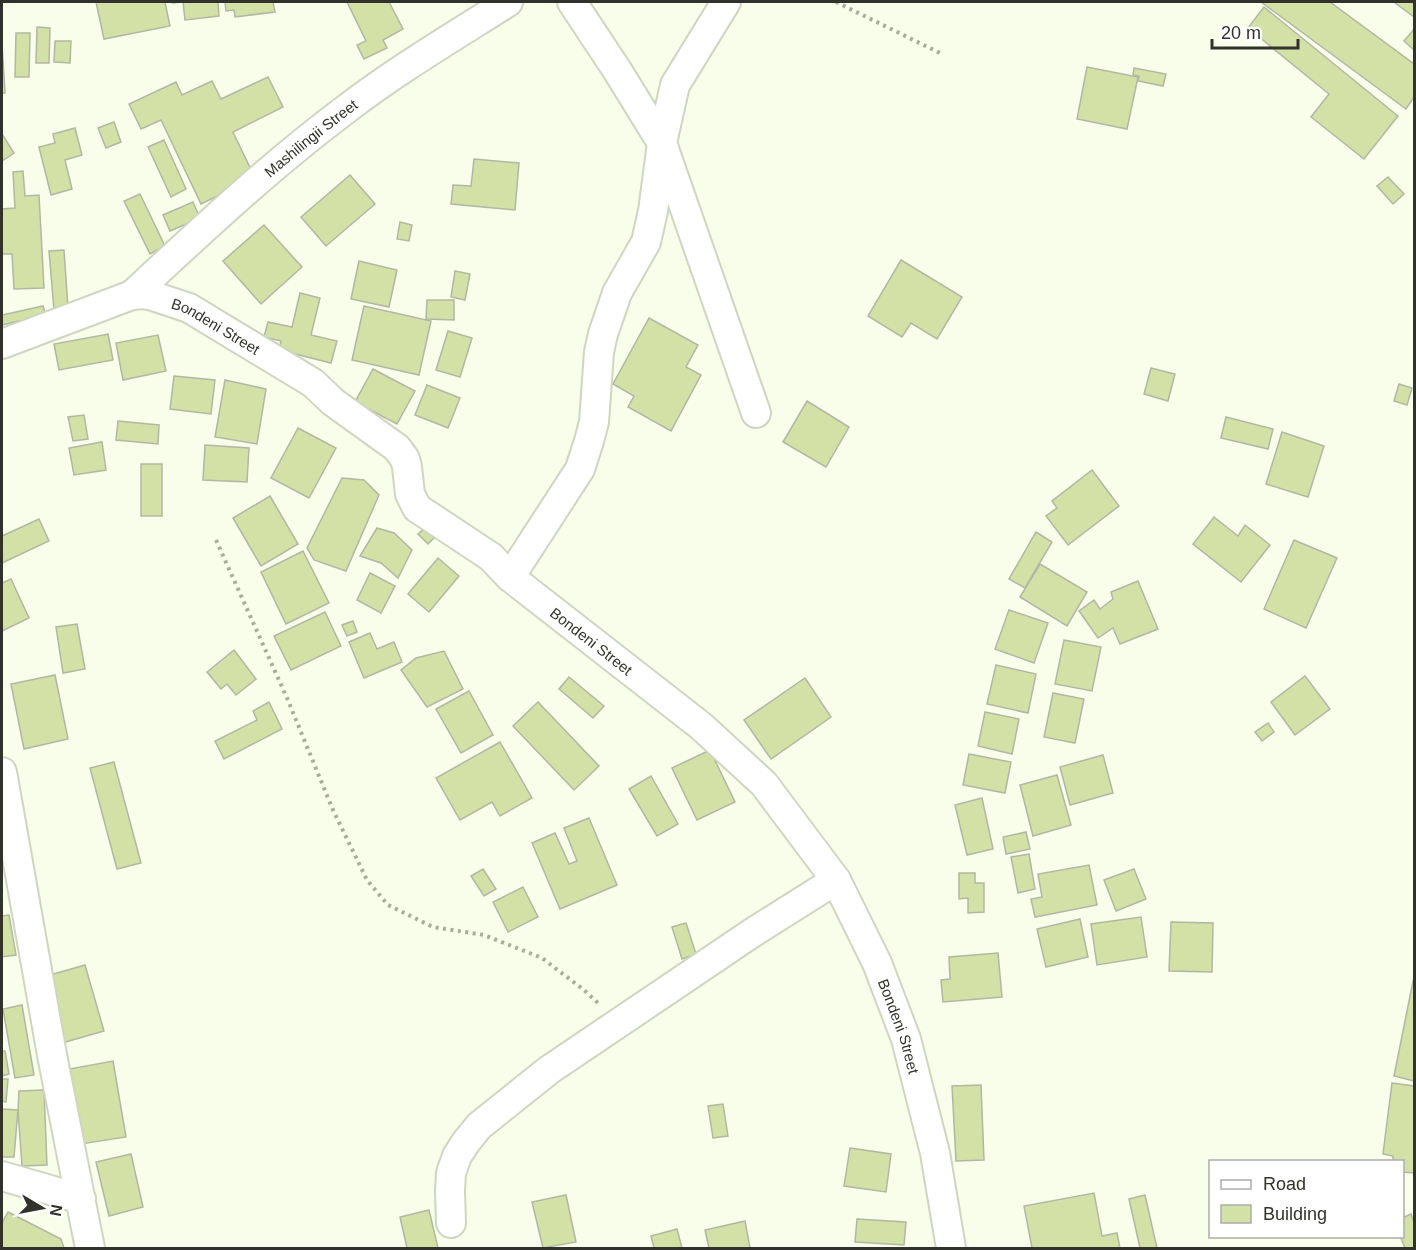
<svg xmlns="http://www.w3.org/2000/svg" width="1416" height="1250" viewBox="0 0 1416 1250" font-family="Arial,sans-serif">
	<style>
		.building { fill: #d3e0a6; stroke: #b2b7a4; stroke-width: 1.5 }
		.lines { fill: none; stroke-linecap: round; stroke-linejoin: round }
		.street-casing { stroke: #d0d5c1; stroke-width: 32 }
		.path { stroke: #a8ac9d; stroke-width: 4; stroke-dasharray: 3 4.5; stroke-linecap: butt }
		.street { stroke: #fff; stroke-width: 28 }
		.labels { text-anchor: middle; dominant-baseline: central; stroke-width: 4.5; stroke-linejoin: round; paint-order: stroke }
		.street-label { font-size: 15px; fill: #30322b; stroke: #fff }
	</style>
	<rect width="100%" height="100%" fill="#f9feea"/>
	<!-- building -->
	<g class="building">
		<polygon points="96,2 165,2 170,26 104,39"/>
		<polygon points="172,2 218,2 219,16 185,20 183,2 172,3"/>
		<polygon points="225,2 273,2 275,12 235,17 234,10 226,11"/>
		<polygon points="347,2 389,2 403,29 383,40 387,48 364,59 357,45 366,41"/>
		<polygon points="1261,2 1330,2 1414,64 1414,97 1406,109"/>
		<polygon points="1394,2 1414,2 1414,17"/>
		<polygon points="1264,7 1398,116 1364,159 1311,117 1329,94 1248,28"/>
		<polygon points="37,27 50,28 49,63 36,63"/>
		<polygon points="1414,29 1414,50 1404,41"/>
		<polygon points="16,33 30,33 29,77 15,77"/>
		<polygon points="55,41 71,41 70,63 54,62"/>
		<polygon points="2,44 5,93 2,93"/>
		<polygon points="1087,67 1138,77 1127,129 1077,119"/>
		<polygon points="1134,68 1166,74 1163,86 1138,81 1139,76 1133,75"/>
		<polygon points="268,77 283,107 233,132 255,178 201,204 161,120 141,129 129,104 176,82 182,95 212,81 221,99"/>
		<polygon points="114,122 121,142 106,148 98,128"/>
		<polygon points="75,128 82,155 65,160 72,189 51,195 39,147 55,143 53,134"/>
		<polygon points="2,134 14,153 2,161"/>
		<polygon points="164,140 186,189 171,197 148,147"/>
		<polygon points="474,159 519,163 515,210 451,204 453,185 471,186"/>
		<polygon points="23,171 25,196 39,195 44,288 14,289 12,254 2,254 2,209 15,208 13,172"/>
		<polygon points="350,175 375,204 326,246 301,217"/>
		<polygon points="1388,177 1404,194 1393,204 1377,186"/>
		<polygon points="140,194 165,246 150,254 124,201"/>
		<polygon points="193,202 200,218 170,231 163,215"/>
		<polygon points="400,222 412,225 409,241 397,239"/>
		<polygon points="264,225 302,267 261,304 223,261"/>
		<polygon points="64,250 68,308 54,310 49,251"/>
		<polygon points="901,260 962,297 937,339 911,323 902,337 868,316"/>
		<polygon points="359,261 397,270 389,307 351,299"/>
		<polygon points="455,271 470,274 465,300 451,297"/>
		<polygon points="300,293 320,298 311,335 337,341 331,363 279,350 281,341 264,337 268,322 292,327"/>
		<polygon points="427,300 454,300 454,320 426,319"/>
		<polygon points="43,306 46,316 22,332 19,321 2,325 2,315"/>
		<polygon points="364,306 431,321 419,375 352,360"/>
		<polygon points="649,318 698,345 686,367 701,375 671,431 628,407 634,396 613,384"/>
		<polygon points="448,331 472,338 460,377 436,370"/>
		<polygon points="108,334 113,360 59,370 54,344"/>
		<polygon points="158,335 166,371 123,380 116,343"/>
		<polygon points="1151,368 1175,374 1168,401 1144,394"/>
		<polygon points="373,369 415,391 397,424 355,402"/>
		<polygon points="174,376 215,380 211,414 170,409"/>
		<polygon points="225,380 266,389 257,444 215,437"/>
		<polygon points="1399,384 1412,388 1407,405 1394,401"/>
		<polygon points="427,385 460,398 448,428 415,415"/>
		<polygon points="807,401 849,427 826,467 783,442"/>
		<polygon points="84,415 88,439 73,441 68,417"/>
		<polygon points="1226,417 1273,429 1268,449 1221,438"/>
		<polygon points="118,421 159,425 158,444 116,440"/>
		<polygon points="298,428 336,448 309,498 271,478"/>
		<polygon points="1282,432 1324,446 1308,497 1266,484"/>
		<polygon points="102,442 106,470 74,475 69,448"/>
		<polygon points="205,445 249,448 247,482 203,480"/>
		<rect x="141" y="464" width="21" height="52"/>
		<polygon points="1092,470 1119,506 1068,545 1046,516 1057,508 1052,501"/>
		<polygon points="342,478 364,480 379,495 346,571 314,560 307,548"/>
		<polygon points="270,496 298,544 261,566 233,518"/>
		<polygon points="1214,517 1238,536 1245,525 1270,545 1241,582 1193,544"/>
		<polygon points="39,519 49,541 2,563 2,536"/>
		<polygon points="427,526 436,536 428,544 418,534"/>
		<polygon points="377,528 394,533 412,550 398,578 381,563 360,556"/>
		<polygon points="1036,532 1052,542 1025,588 1009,579"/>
		<polygon points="1294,540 1337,558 1306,628 1264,609"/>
		<polygon points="303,551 329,603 286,624 261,572"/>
		<polygon points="438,558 459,576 429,612 408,594"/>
		<polygon points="1040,564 1087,592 1067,626 1020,597"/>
		<polygon points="370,573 395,586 381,613 357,600"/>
		<polygon points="11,579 29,618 2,631 2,583"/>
		<polygon points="1138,581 1158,629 1120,644 1113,628 1098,638 1079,611 1094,600 1100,609 1113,599 1111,592"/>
		<polygon points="1009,610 1048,623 1034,663 995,649"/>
		<polygon points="325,612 341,646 291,670 274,636"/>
		<polygon points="353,621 357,632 347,636 342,625"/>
		<polygon points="77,624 85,669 63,673 56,627"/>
		<polygon points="370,633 377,649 394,642 402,662 364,678 349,642"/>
		<polygon points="1064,640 1101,647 1092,691 1055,684"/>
		<polygon points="234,650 256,679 236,695 227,684 221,689 207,672"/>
		<polygon points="444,651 463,689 427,707 401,670 416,658"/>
		<polygon points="996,665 1036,674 1028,713 987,704"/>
		<polygon points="55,675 68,739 24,749 11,684"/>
		<polygon points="1305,676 1330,709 1295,735 1271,702"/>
		<polygon points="569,677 604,706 593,718 559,689"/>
		<polygon points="805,678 831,717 771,759 744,720"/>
		<polygon points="469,691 493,735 461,753 436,709"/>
		<polygon points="1053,693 1084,699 1075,743 1044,737"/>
		<polygon points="269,702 282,729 224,759 215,741 257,720 253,711"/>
		<polygon points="538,702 599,766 574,790 513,726"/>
		<polygon points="985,712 1019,719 1012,754 978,746"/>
		<polygon points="1268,723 1274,732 1262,741 1255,732"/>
		<polygon points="500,742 532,798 500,816 492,802 460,820 436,778"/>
		<polygon points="710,750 735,802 697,820 672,768"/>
		<polygon points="969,754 1011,762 1005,793 963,785"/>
		<polygon points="1103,755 1113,793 1070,805 1060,767"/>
		<polygon points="114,762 141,863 117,869 90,768"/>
		<polygon points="1057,775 1071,825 1033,836 1020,785"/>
		<polygon points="651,776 678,824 657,836 629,789"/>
		<polygon points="982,798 993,849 967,855 955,805"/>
		<polygon points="589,818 617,885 560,909 532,843 555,833 569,864 577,861 564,828"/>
		<polygon points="1026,832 1030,849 1006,854 1003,837"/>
		<polygon points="1029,854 1035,889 1018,893 1011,857"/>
		<polygon points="1089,865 1097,905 1035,917 1031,899 1042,897 1038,874"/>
		<polygon points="483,869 496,889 484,896 471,876"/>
		<polygon points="1134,869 1146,899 1116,911 1104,880"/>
		<polygon points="959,873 975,873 975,883 984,883 984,912 968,913 968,898 959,899"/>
		<polygon points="523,887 538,917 508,932 493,902"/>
		<polygon points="9,915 16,955 2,957 2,916"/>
		<polygon points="1141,917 1147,957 1097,965 1091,924"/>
		<polygon points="1080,919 1088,957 1046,967 1037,929"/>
		<polygon points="1171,922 1213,923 1212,972 1169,971"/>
		<polygon points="686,923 696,954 682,959 672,927"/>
		<polygon points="998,953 1002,997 943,1002 941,980 950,979 949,957"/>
		<polygon points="85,965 104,1031 62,1043 43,977"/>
		<polygon points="1413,981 1414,982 1414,1081 1394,1076"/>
		<polygon points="22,1005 34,1075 15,1078 3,1009"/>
		<polygon points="2,1051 5,1051 9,1074 2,1076"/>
		<polygon points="113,1061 126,1137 81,1144 69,1069"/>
		<polygon points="2,1079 8,1079 6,1102 2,1101"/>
		<polygon points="1392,1083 1414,1086 1414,1173 1402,1172 1402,1162 1393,1162 1393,1156 1383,1154"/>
		<polygon points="981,1085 984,1160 956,1161 952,1086"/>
		<polygon points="44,1090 47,1165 22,1166 18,1110 19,1091"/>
		<polygon points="723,1104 728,1136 713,1138 708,1106"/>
		<polygon points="2,1109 18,1110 14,1157 2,1157"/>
		<polygon points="850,1148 891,1154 886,1192 844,1186"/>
		<polygon points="131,1154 143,1207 109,1216 96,1162"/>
		<polygon points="1094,1193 1102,1236 1117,1233 1120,1248 1032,1248 1024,1206"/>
		<polygon points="566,1195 576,1242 543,1248 532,1202"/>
		<polygon points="1145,1195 1157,1248 1140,1248 1129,1199"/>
		<polygon points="429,1210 438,1248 407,1248 400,1217"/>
		<polygon points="8,1212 61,1239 64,1248 2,1248 2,1223"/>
		<polygon points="1411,1214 1414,1222 1414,1248 1405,1248 1400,1236 1402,1236 1402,1218"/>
		<polygon points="857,1219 906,1222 904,1245 855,1242"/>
		<polygon points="745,1221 750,1248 709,1248 705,1230"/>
		<polygon points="677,1229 682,1248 654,1248 651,1236"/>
	</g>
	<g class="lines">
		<!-- street casing -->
		<g class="street-casing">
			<g id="street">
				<polyline points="572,2 617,70 662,143 756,413"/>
				<path id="s1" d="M132,295C201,231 269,167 345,110C397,70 453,37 508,2"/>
				<path id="s2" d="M2,344L132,295L143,294L153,296L189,308L313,383L333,402L397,448L405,459L407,467L410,494L417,508L491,557L510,577L701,726L764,784L836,880L877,963L906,1039L935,1153L951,1248"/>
				<polyline points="510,577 580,469 589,441 594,422 599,352 603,334 617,293 646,242 653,211 662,143 675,85 726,2"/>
				<polyline points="2,772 52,1055 90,1248"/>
				<polyline points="2,1176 81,1199"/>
				<polyline points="451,1223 450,1191 451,1173 457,1156 466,1142 479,1126 549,1070 752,933 836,880"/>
			</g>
		</g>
		<!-- path -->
		<g class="path">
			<polyline points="836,2 942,54"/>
			<polyline points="216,540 287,698 333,810 367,880 388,905 433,927 484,935 542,958 584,990 599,1004"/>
		</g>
		<!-- street -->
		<use href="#street" class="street"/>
	</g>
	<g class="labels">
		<!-- street labels -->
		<g class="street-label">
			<text stroke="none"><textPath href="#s1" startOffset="238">Mashilingii Street</textPath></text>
			<text stroke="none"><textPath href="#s2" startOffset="230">Bondeni Street</textPath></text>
			<text stroke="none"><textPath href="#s2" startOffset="734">Bondeni Street</textPath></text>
			<text stroke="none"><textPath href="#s2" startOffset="1238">Bondeni Street</textPath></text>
		</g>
	</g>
	<!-- border -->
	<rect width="1416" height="1250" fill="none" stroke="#30322b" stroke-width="6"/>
	<!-- legend -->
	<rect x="1209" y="1160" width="195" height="78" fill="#ffffff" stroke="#acadaa" stroke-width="1.5"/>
	<rect x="1221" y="1180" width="30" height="9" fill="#ffffff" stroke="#acadaa" stroke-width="1.5"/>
	<text x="1263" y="1190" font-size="18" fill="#30322b">Road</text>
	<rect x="1221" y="1205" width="30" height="18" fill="#d3e0a6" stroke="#acadaa" stroke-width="1.5"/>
	<text x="1263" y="1220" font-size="18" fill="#30322b">Building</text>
	<!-- north arrow -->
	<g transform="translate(42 1208) rotate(100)" stroke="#ffffff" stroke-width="4.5" paint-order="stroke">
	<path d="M0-4.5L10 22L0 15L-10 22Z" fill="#30322b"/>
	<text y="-9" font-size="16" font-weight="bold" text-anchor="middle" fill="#30322b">N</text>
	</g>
	<!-- scale -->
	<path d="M1212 39v9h86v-9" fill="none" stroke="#30322b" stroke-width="3"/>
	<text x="1221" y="39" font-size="18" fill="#30322b" stroke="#ffffff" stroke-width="4.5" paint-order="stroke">20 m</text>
</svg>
